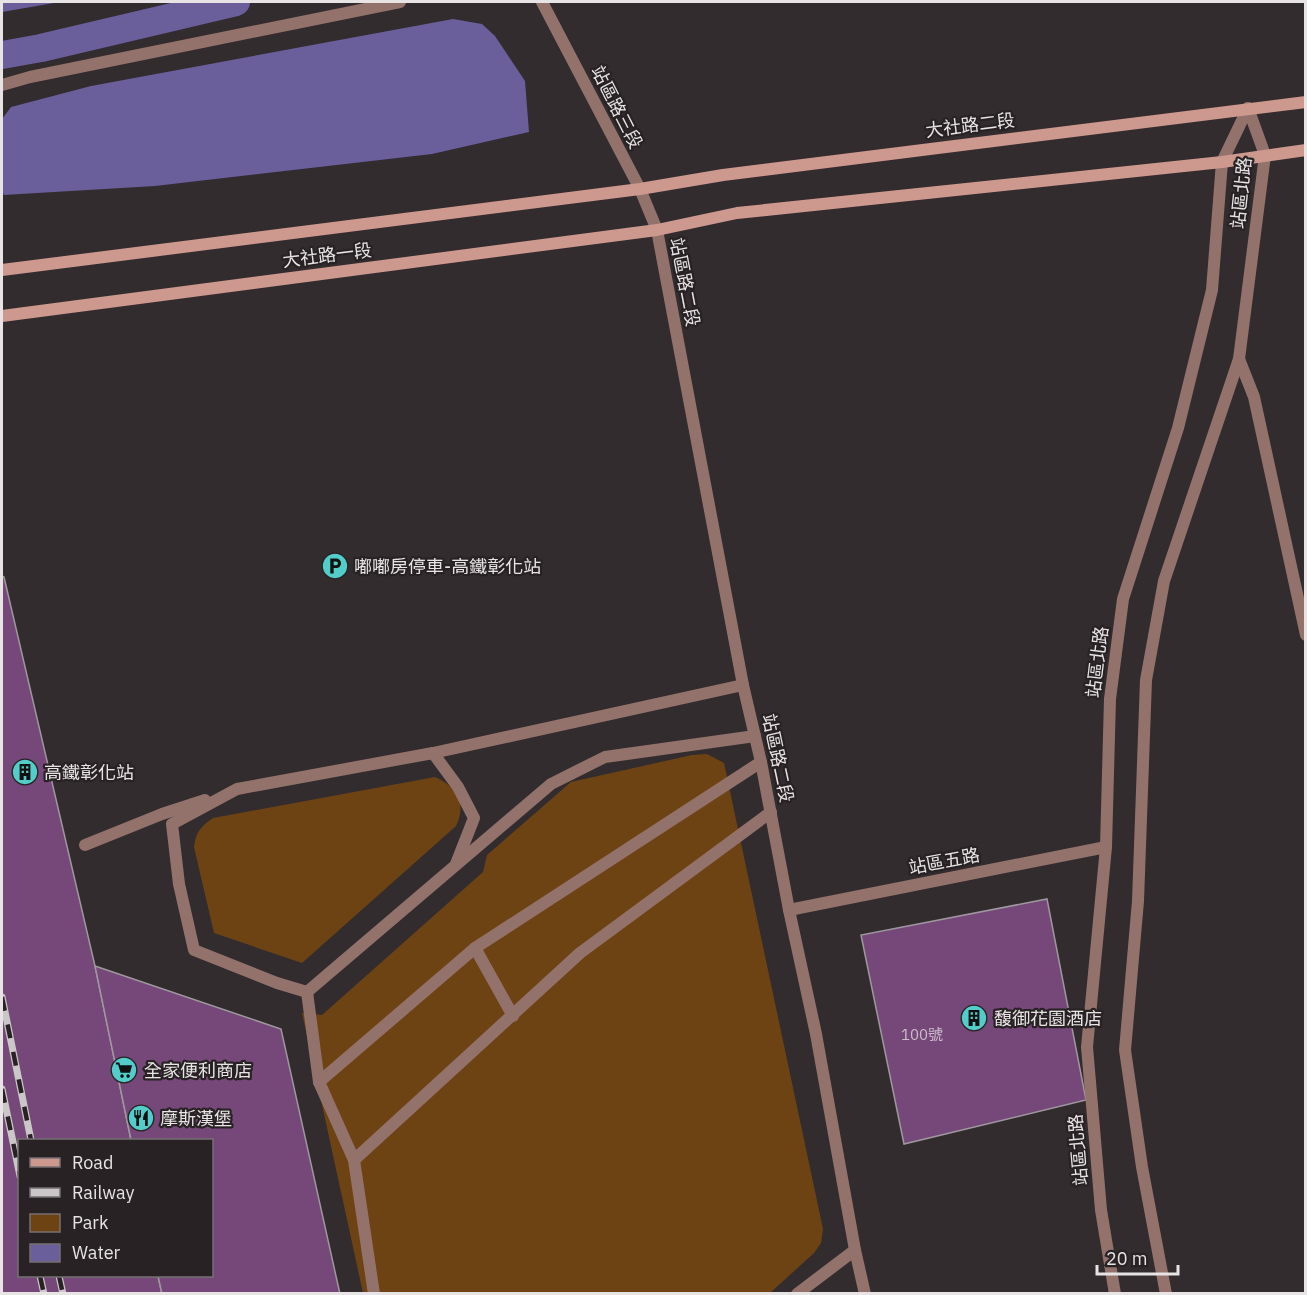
<svg xmlns="http://www.w3.org/2000/svg" width="1307" height="1295" viewBox="0 0 1307 1295" font-family="'IBM Plex Sans','Noto Sans TC',sans-serif">
	<style>
		.green { fill: #6e4313 }
		.water { fill: #6a5e9b }
		.lines { fill: none; stroke-linecap: round; stroke-linejoin: round }
		.canal { stroke: #6a5e9b; stroke-width: 28 }
		.building { fill: #764879; stroke: #9e989e; stroke-width: 1.5 }
		.lane { stroke: #93726c; stroke-width: 12 }
		.street { stroke: #93726c; stroke-width: 12 }
		.secondary { stroke: #cd988e; stroke-width: 12 }
		.rail-casing { stroke: #cbc7c8; stroke-width: 7 }
		.rail { stroke: #282224; stroke-width: 4.5; stroke-dasharray: 14; stroke-linecap: butt }
		.labels { text-anchor: middle; dominant-baseline: central; stroke-width: 4.5; stroke-linejoin: round; paint-order: stroke }
		.number-label { font-size: 15px; fill: #ccbdca }
		.street-label { font-size: 18px; fill: #e8e4e5; stroke: #282224 }
		.poi-label { font-size: 18px; fill: #e8e4e5; stroke: #282224; text-anchor: start }
	</style>
	<rect width="100%" height="100%" fill="#322c2e"/>
	<!-- green -->
	<g class="green">
		<polygon points="707,754 724,763 823,1229 821,1243 814,1253 770,1293 363,1293 302,1013 322,1015 483,872 487,855 571,782 692,755"/>
		<path d="M435,777C457,787 467,803 456,826L302,963L214,933L194,847C196,832 200,827 213,818Z"/>
	</g>
	<!-- water -->
	<g class="water">
		<polygon points="2,2 60,2 2,12"/>
		<polygon points="453,19 482,24 495,36 525,81 529,132 432,154 155,186 4,195 2,191 2,119 11,107 91,86"/>
	</g>
	<g class="lines">
		<!-- canal -->
		<polyline class="canal" points="2,55 41,48 236,2"/>
	</g>
	<!-- building -->
	<g class="building">
		<polygon points="2,576 4,577 95,966 131,1140 20,1140 20,1276 158,1276 162,1294 2,1294"/>
		<polygon points="1047,899 1086,1100 904,1144 861,935"/>
		<polygon points="95,966 281,1029 340,1294 162,1294 158,1276 212,1276 212,1140 131,1140"/>
	</g>
	<g class="lines">
		<!-- lane -->
		<g class="lane">
			<polyline points="2,85 30,77 400,2"/>
			<polyline points="1239,359 1254,397 1306,635"/>
			<polyline points="743,685 433,753 237,789 172,824 179,884 194,950 277,983 307,992 551,784 605,757 755,736"/>
			<polyline points="433,753 458,787 474,818 456,864"/>
			<polyline points="85,845 162,814 205,800"/>
			<polyline points="797,1294 855,1250"/>
			<polyline points="1115,1294 1101,1210 1087,1047 1106,847 1110,699 1123,599 1178,428 1212,290 1222,162 1248,108"/>
			<polyline points="1166,1294 1142,1167 1125,1050 1138,901 1146,680 1164,581 1239,359 1265,155 1248,108"/>
		</g>
		<!-- street -->
		<g class="street">
			<polyline points="542,2 640,189 657,230 743,685 761,762 789,910 816,1034 855,1250 865,1294"/>
			<polyline points="789,910 1106,847"/>
			<polyline points="475,948 513,1016"/>
			<polyline points="307,992 319,1082 354,1160 374,1294"/>
			<polyline points="319,1082 475,948 761,762"/>
			<polyline points="354,1160 580,953 771,812"/>
		</g>
		<!-- secondary -->
		<g class="secondary">
			<polyline points="2,270 640,189 723,175 1306,102"/>
			<polyline points="2,316 657,230 737,213 1222,162 1306,150"/>
		</g>
		<!-- rail casing -->
		<g class="rail-casing">
			<g id="rail">
				<polyline points="2,997 31,1140"/>
				<polyline points="2,1089 20,1176"/>
				<polyline points="40,1276 44,1294"/>
				<polyline points="59,1276 63,1294"/>
			</g>
		</g>
		<!-- rail -->
		<use href="#rail" class="rail"/>
	</g>
	<!-- icons -->
	<defs>
		<g id="parking-disc" transform="scale(1.35)"><circle r="9.5" fill="#53cdca" stroke="#282224"/><path d="M-3.5-5.5H1a3.5 3.5 0 0 1 0 7H-1V5.5H-3.5ZM-1-3.4V-.6H.8a1.4 1.4 0 0 0 0-2.8Z" fill="#111"/></g>
		<g id="building-disc" transform="scale(1.35)"><circle r="9.5" fill="#53cdca" stroke="#282224"/><path d="M-4-6H4V6H1V3H-1V6H-4ZM-2.5-4.3h1.7v1.8h-1.7ZM.8-4.3h1.7v1.8H.8ZM-2.5-1h1.7V.8h-1.7ZM.8-1h1.7V.8H.8Z" fill="#111"/></g>
		<g id="supermarket-disc" transform="scale(1.35)"><circle r="9.5" fill="#53cdca" stroke="#282224"/><path d="M-6-5.5h2.5l.6 2H6L4.5 2H-2.5L-4.4-4H-6ZM-1.5 3.2a1.3 1.3 0 1 0 .1 0ZM3 3.2a1.3 1.3 0 1 0 .1 0Z" fill="#111"/></g>
		<g id="restaurant-disc" transform="scale(1.35)"><circle r="9.5" fill="#53cdca" stroke="#282224"/><path d="M-5-6h1v4h1v-4h1v4h1v-4h1v5L-1.5 .5V6h-2V.5L-5-1ZM5-6V6H3V1.5H1.5Q1.5-4 5-6Z" fill="#111"/></g>
	</defs>
	<g fill-rule="evenodd">
		<use href="#parking-disc" x="335" y="566"/>
		<use href="#building-disc" x="25" y="772"/>
		<use href="#building-disc" x="974" y="1018"/>
		<use href="#supermarket-disc" x="124" y="1070"/>
		<use href="#restaurant-disc" x="141" y="1118"/>
	</g>
	<g class="labels">
		<!-- number labels -->
		<g class="number-label">
			<text x="922" y="1034">100號</text>
		</g>
		<!-- street labels -->
		<g class="street-label">
			<text transform="translate(617 107) rotate(63)">站區路三段</text>
			<text transform="translate(970 125) rotate(-7)">大社路二段</text>
			<text transform="translate(1241 193) rotate(-84)">站區北路</text>
			<text transform="translate(327 255) rotate(-7)">大社路一段</text>
			<text transform="translate(685 282) rotate(79)">站區路二段</text>
			<text transform="translate(1097 662) rotate(-83)">站區北路</text>
			<text transform="translate(778 758) rotate(78)">站區路二段</text>
			<text transform="translate(944 861) rotate(-11)">站區五路</text>
			<text transform="translate(1078 1150) rotate(-95)">站區北路</text>
		</g>
		<!-- poi labels -->
		<g class="poi-label">
			<text x="354" y="566">嘟嘟房停車-高鐵彰化站</text>
			<text x="44" y="772">高鐵彰化站</text>
			<text x="994" y="1018">馥御花園酒店</text>
			<text x="144" y="1070">全家便利商店</text>
			<text x="160" y="1118">摩斯漢堡</text>
		</g>
	</g>
	<!-- border -->
	<rect width="1307" height="1295" fill="none" stroke="#e8e4e5" stroke-width="6"/>
	<!-- legend -->
	<rect x="18" y="1139" width="195" height="138" fill="#282224" stroke="#757071" stroke-width="1.5"/>
	<rect x="30" y="1158" width="30" height="9" fill="#cd988e" stroke="#757071" stroke-width="1.5"/>
	<text x="72" y="1169" font-size="18" fill="#e8e4e5">Road</text>
	<rect x="30" y="1188" width="30" height="9" fill="#cbc7c8" stroke="#757071" stroke-width="1.5"/>
	<text x="72" y="1199" font-size="18" fill="#e8e4e5">Railway</text>
	<rect x="30" y="1214" width="30" height="18" fill="#6e4313" stroke="#757071" stroke-width="1.5"/>
	<text x="72" y="1229" font-size="18" fill="#e8e4e5">Park</text>
	<rect x="30" y="1244" width="30" height="18" fill="#6a5e9b" stroke="#757071" stroke-width="1.5"/>
	<text x="72" y="1259" font-size="18" fill="#e8e4e5">Water</text>
	<!-- scale -->
	<path d="M1097 1265v9h81v-9" fill="none" stroke="#e8e4e5" stroke-width="3"/>
	<text x="1106" y="1265" font-size="18" fill="#e8e4e5" stroke="#282224" stroke-width="4.5" paint-order="stroke">20 m</text>
</svg>
